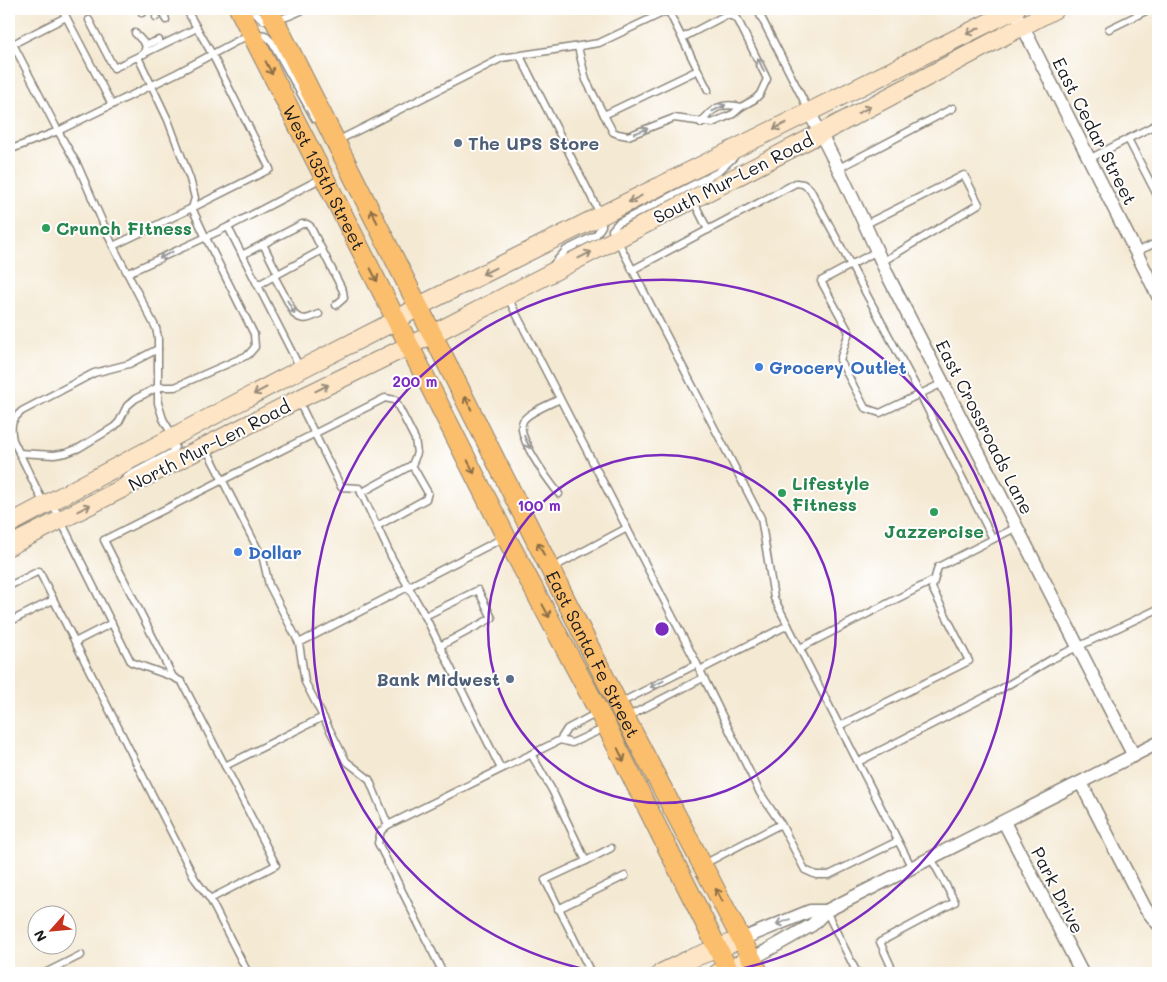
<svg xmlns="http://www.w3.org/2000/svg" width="1167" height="982" viewBox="0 0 1167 982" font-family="Mali,sans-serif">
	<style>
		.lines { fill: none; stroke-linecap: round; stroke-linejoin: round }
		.lane-casing { stroke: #888278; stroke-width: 9 }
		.street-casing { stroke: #888278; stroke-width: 15 }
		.secondary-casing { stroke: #888278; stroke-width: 20 }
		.primary-casing { stroke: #888278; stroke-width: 21 }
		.lane { stroke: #fff; stroke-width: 6 }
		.street { stroke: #fff; stroke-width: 12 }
		.secondary { stroke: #fde5c5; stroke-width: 18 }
		.primary { stroke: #fabe6d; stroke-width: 19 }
		.oneway { stroke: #988b79 }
		.oneway2 { stroke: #999 }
		.oneway3 { stroke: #8b6d44 }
		.ring { fill: none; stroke: #7b2cbf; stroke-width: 2.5 }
		.service-dot { fill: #5c6f8a; stroke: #fff; stroke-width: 2 }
		.leisure-dot { fill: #2e9e5b; stroke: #fff; stroke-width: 2 }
		.shop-dot { fill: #3f7fe0; stroke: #fff; stroke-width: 2 }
		.labels { text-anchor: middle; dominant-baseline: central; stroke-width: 4; stroke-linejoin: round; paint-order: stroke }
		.street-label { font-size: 18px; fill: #1c1c1c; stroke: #fff }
		.service-label { font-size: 18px; font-weight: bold; fill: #4e5e75; stroke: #fff; text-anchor: start }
		.leisure-label { font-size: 18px; font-weight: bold; fill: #27864d; stroke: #fff; text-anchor: start }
		.shop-label { font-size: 18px; font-weight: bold; fill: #366cbe; stroke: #fff; text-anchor: start }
		.centre { fill: #7b2cbf; stroke: #fff; stroke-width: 2.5 }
		.ring-label { font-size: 15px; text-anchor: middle; font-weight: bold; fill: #7b2cbf; stroke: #fff; stroke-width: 4; stroke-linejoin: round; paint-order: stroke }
	</style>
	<rect width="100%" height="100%" fill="#fff"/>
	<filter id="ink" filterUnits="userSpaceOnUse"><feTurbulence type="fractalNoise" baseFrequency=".02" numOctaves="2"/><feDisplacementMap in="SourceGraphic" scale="10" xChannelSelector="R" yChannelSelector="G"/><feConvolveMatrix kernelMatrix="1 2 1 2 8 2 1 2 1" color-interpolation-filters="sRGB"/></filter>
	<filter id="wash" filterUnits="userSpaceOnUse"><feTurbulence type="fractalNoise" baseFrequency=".0096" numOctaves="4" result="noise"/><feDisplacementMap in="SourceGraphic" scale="20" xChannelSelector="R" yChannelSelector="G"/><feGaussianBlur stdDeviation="1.12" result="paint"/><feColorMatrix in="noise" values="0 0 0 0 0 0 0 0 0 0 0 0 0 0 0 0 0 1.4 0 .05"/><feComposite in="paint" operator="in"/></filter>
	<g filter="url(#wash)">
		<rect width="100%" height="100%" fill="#f4e9d3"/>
	</g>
	<g filter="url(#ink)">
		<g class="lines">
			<!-- lane casing -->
			<g class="lane-casing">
				<g id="lane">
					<polyline points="62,9 112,105"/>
					<polyline points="163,9 166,20"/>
					<polyline points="186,9 212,54 270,169 192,208"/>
					<path d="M250,9L263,20C280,21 290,16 305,9"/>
					<polyline points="757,9 809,111"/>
					<polyline points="142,13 148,9"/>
					<polyline points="156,17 159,9"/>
					<polyline points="89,20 114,68 197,28"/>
					<polyline points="1109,29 1150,9"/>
					<polyline points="135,33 146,45 144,54"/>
					<polyline points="146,45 159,40"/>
					<polyline points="9,46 66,17"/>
					<polyline points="578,47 586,80 604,115 698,70 668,10"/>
					<polyline points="520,56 601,216 602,226 596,235 566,250 553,265"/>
					<polyline points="138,57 168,120 190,179 195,198 192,208"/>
					<polyline points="698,70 708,90"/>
					<polyline points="604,115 613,132 618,134 628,136 674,118 712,123 733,114 741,107 755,99 760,94 767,79 737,18 727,15 722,17 682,38"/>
					<path d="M701,123C712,108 722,102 741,107"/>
					<polyline points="1128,139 1158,197"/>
					<polyline points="337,141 502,58 599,43 671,9"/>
					<polyline points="9,150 58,131 13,44"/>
					<polyline points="734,157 718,172 618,223 612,230 761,518 774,598 912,868"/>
					<polyline points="1089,159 1155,125 1158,131"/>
					<polyline points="839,168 953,108"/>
					<polyline points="693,200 708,230"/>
					<polyline points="866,224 964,175 979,204 882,262"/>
					<polyline points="228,227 300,368"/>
					<polyline points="263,244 278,274"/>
					<polyline points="877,251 821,281 849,332 840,360 865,408 880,413 943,383"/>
					<polyline points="1136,252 1158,242"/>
					<polyline points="242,255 302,224 307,224 310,226 343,291 344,298 336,305"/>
					<polyline points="632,270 796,183 803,184 810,189 920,394 993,539"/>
					<polyline points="128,273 228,227 322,178"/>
					<path d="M274,276L295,315C304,322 309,318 319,314"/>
					<polyline points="258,285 322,250"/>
					<polyline points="507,296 697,664 760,793 781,824 805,870 816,875 829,875 898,841"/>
					<polyline points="298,400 341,487 359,488 392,558 425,616 501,769"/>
					<polyline points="206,448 263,559 269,585 299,643 305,682 346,761 369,779 388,825 381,831 378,843 443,973"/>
					<polyline points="19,453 54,455 66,453 79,448 114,427 119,422 127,406 135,399 158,387 175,387 248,355 255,347 254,334 205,236 192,208 113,246"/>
					<polyline points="123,481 128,476 171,453 175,447 174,438 163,419 158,403 158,338 156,328 113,246 78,166 58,131 177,73 252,33 265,35 272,42 315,119"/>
					<polyline points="361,493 412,465 428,493 426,499 377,526"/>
					<path d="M559,494C549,481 515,436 523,421C527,413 552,403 560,399"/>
					<polyline points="52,503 131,662 173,677"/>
					<path d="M44,504L13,440C10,426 11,420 22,411L94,373L129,364L158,349"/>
					<polyline points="552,568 627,528"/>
					<polyline points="9,586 39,571 195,879 210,899"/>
					<polyline points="425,616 478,590 492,618 440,646"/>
					<polyline points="9,622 53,600"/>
					<polyline points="75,642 112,623"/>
					<polyline points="299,643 505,537"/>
					<polyline points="800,648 934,580"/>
					<polyline points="700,670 788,625"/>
					<polyline points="620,703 697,664"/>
					<polyline points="627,717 703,678"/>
					<polyline points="839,726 969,661 932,588 938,567 1017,527"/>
					<polyline points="560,740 572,743 605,728"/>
					<polyline points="531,754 552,790 586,861 545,880 591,973"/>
					<polyline points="858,762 1001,689 1052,659 1158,609"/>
					<polyline points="225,766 323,717"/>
					<polyline points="388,825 560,740 567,729 597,713"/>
					<polyline points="586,861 611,848"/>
					<polyline points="704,864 781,824"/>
					<polyline points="558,909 625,876"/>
					<polyline points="826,911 857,973"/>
					<polyline points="45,973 81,955"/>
					<polyline points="248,973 210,899 276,865 182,682 173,677 104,540 385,398 395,400 415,439 417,453 412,465"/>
					<polyline points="894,973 880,942 955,902 931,858"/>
				</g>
			</g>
			<!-- street casing -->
			<g class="street-casing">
				<g id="street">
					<polyline points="1019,19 1158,296"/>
					<path d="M809,112C838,165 863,219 887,274L1134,756"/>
					<polyline points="1081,783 1145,908 1158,924"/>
					<polyline points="1004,822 1082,973"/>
					<polyline points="742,939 810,911 826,911"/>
					<polyline points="752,959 812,925 826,911 1158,743"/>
				</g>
			</g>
			<!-- secondary casing -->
			<g class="secondary-casing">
				<g id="secondary">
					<polyline points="9,524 301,369 397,320 419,306 1016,9"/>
					<polyline points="9,546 299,399 433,334 821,133 1055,9"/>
					<polyline points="661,973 690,959 742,939"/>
					<polyline points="718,973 752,959"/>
				</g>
			</g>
			<!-- primary casing -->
			<g class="primary-casing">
				<g id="primary">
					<path id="s1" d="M239,9L506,537L607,727L730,973"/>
					<path id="s2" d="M269,9L618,704L759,973"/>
				</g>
			</g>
			<!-- lane -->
			<use href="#lane" class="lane"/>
			<!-- street -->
			<use href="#street" class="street"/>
			<!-- secondary -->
			<use href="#secondary" class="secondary"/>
			<!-- primary -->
			<use href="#primary" class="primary"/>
		</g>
		<!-- one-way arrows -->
		<defs><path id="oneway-shaft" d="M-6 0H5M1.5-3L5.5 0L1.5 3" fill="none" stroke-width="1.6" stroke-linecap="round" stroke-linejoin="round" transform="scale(1.25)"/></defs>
		<g class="oneway">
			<use href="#oneway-shaft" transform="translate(973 31) rotate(153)"/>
			<use href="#oneway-shaft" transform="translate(864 110) rotate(-28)"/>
			<use href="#oneway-shaft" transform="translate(780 126) rotate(154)"/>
			<use href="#oneway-shaft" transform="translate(635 199) rotate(153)"/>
			<use href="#oneway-shaft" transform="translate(585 255) rotate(-27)"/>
			<use href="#oneway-shaft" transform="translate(489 271) rotate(154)"/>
			<use href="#oneway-shaft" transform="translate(322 388) rotate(-26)"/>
			<use href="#oneway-shaft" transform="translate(260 391) rotate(152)"/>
			<use href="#oneway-shaft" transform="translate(84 508) rotate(-27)"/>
		</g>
		<g class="oneway2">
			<use href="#oneway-shaft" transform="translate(761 65) rotate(-115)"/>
			<use href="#oneway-shaft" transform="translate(719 108) rotate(-26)"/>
			<use href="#oneway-shaft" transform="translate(641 131) rotate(-20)"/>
			<use href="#oneway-shaft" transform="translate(166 255) rotate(154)"/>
			<use href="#oneway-shaft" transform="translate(291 307) rotate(61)"/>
			<use href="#oneway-shaft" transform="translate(527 442) rotate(65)"/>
			<use href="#oneway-shaft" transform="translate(657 684) rotate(153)"/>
			<use href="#oneway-shaft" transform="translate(783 922) rotate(158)"/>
		</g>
		<g class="oneway3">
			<use href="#oneway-shaft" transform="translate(269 68) rotate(63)"/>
			<use href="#oneway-shaft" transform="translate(374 216) rotate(-117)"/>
			<use href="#oneway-shaft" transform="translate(374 275) rotate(63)"/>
			<use href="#oneway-shaft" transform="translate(468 403) rotate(-117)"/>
			<use href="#oneway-shaft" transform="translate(471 467) rotate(63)"/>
			<use href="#oneway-shaft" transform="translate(541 549) rotate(-117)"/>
			<use href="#oneway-shaft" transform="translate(546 611) rotate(62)"/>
			<use href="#oneway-shaft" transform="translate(621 755) rotate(64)"/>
			<use href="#oneway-shaft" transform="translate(719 895) rotate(-118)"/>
		</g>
	</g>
	<!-- distance rings -->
	<g class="ring">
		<circle cx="662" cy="629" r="174"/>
		<path d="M604 973A349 349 0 1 1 720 973"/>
	</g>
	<!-- markers -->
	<g class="service-dot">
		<circle cx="458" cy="143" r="5"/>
		<circle cx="510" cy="679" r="5"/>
	</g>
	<g class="leisure-dot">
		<circle cx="46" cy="228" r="5"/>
		<circle cx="782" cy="493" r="5"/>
		<circle cx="934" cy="512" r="5"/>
	</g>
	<g class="shop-dot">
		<circle cx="759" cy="367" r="5"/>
		<circle cx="238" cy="552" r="5"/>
	</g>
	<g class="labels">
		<!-- street labels -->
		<g class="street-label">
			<text transform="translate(1095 131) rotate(63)">East Cedar Street</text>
			<text stroke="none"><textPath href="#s1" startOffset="189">West 135th Street</textPath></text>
			<text transform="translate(733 178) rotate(-27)">South Mur-Len Road</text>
			<text transform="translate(985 427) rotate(63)">East Crossroads Lane</text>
			<text transform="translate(209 445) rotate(-27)">North Mur-Len Road</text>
			<text stroke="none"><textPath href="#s2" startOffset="722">East Santa Fe Street</textPath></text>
			<text transform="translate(1058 890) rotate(63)">Park Drive</text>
		</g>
		<!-- service labels -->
		<g class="service-label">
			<text x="468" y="143">The UPS Store</text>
			<text x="500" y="679" text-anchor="end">Bank Midwest</text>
		</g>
		<!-- leisure labels -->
		<g class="leisure-label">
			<text x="56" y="228">Crunch Fitness</text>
			<text x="792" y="483">Lifestyle<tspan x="792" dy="21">Fitness</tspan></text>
			<text x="934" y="531" text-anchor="middle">Jazzercise</text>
		</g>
		<!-- shop labels -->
		<g class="shop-label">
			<text x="769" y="367">Grocery Outlet</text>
			<text x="248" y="552">Dollar</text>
		</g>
	</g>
	<circle cx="662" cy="629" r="8" class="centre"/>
	<g class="ring-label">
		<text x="415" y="387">200 m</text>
		<text x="539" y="511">100 m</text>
	</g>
	<!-- margin -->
	<rect width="1167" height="982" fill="none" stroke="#fff" stroke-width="30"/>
	<!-- north arrow -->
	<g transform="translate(52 930) rotate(243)"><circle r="24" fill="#ffffff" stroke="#a4a4a4"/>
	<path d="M0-4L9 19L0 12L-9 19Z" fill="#c8321e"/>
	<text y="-8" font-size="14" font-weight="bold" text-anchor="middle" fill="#1c1c1c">N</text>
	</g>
</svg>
